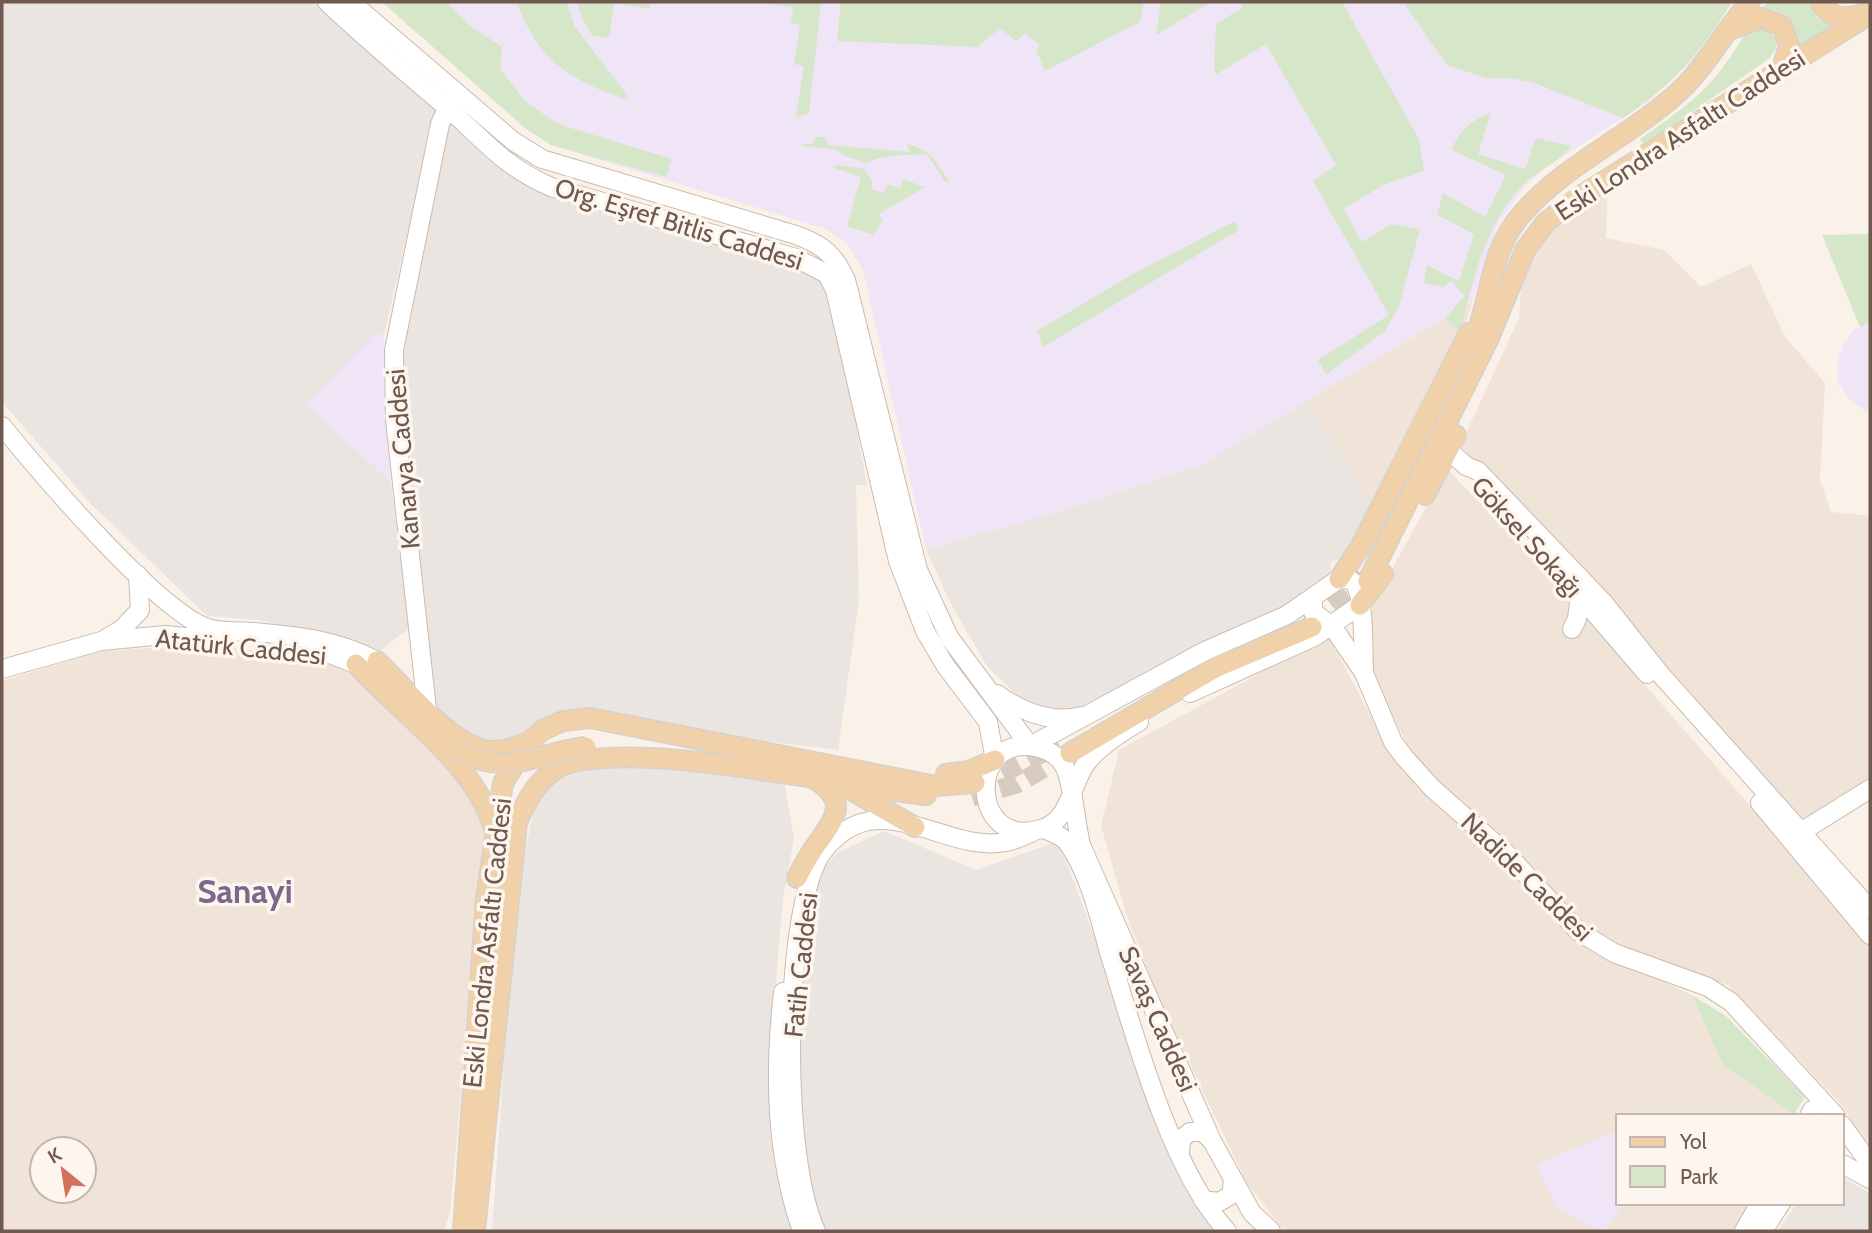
<svg xmlns="http://www.w3.org/2000/svg" width="1872" height="1233" viewBox="0 0 1872 1233" font-family="Cabin,sans-serif">
	<style>
		.residential { fill: #f0e3d8; fill-rule: evenodd }
		.industrial { fill: #ebe5e1 }
		.education { fill: #efe5f6 }
		.green { fill: #d6e6c8 }
		.lines { fill: none; stroke-linecap: round; stroke-linejoin: round }
		.primary-tunnel { stroke: #d8ccc2; stroke-width: 19; stroke-dasharray: 19 10; stroke-linecap: butt }
		.secondary-casing { stroke: #ccbaad; stroke-width: 20 }
		.primary-casing { stroke: #d7d1ce; stroke-width: 22 }
		.secondary { stroke: #fff; stroke-width: 18 }
		.primary { stroke: #f0d1a9; stroke-width: 19 }
		.primary-bridge-casing { stroke: #d7d1ce; stroke-width: 22; stroke-linecap: butt }
		.primary-bridge { stroke: #f0d1a9; stroke-width: 19 }
		.labels { text-anchor: middle; dominant-baseline: central; stroke-width: 7; stroke-linejoin: round; paint-order: stroke }
		.street-label { font-size: 26px; fill: #70594f; stroke: #fdf6ee }
		.district-label { font-size: 33px; font-weight: bold; fill: #7d678c; stroke: #fdf6ee }
	</style>
	<rect width="100%" height="100%" fill="#faf2e8"/>
	<!-- residential -->
	<g class="residential">
		<polygon points="1608,185 1606,238 1664,250 1701,287 1751,264 1785,337 1825,383 1820,480 1831,512 1870,516 1870,797 1813,833 1618,610 1460,446 1519,318 1522,278 1549,228"/>
		<polygon points="1472,302 1464,332 1373,508 1308,400"/>
		<polygon points="1447,469 1553,579 1870,944 1870,1151 1841,1104 1728,985 1633,954 1594,932 1456,800 1411,752 1374,679 1370,616 1376,598"/>
		<polygon points="1328,636 1393,758 1604,955 1692,995 1723,1065 1800,1116 1618,1116 1618,1203 1751,1203 1735,1231 1289,1231 1281,1227 1247,1183 1159,1000 1127,916 1101,826 1119,750"/>
		<path d="M197,644L309,657L353,672L429,745L477,804L485,831L450,1212L444,1231H2V681L98,652ZM42,1149H84V1191H42Z"/>
	</g>
	<!-- industrial -->
	<g class="industrial">
		<polygon points="2,2 317,2 437,107 384,334 375,335 308,405 391,482 409,628 376,654 334,635 257,620 207,616 91,504 2,402"/>
		<polygon points="450,119 520,180 815,270 832,293 867,485 856,485 859,600 838,750 755,740 604,716 516,739 487,742 458,732 432,704 399,368 409,286"/>
		<polygon points="1308,400 1373,508 1350,553 1331,563 1329,582 1298,602 1125,690 1068,713 1026,704 987,666 953,608 926,550 1056,512 1199,466"/>
		<polygon points="617,763 784,780 794,838 783,899 768,1073 777,1169 795,1231 492,1231 515,900 537,795 563,777"/>
		<polygon points="884,831 976,870 1056,842 1066,861 1189,1190 1216,1231 824,1231 813,1204 799,1110 799,1018 807,929 816,876 837,853"/>
		<polygon points="1842,1177 1870,1193 1870,1231 1778,1231 1797,1203 1842,1203"/>
	</g>
	<!-- education -->
	<g class="education">
		<polygon points="382,2 1732,2 1693,60 1647,102 1547,167 1526,185 1497,226 1472,302 1199,466 1056,512 926,550 863,270 848,245 826,229 551,145 525,128"/>
		<polygon points="1870,322 1870,413 1851,401 1838,382 1838,361 1843,344 1853,331"/>
		<polygon points="375,334 384,334 391,482 307,405"/>
		<polygon points="1615,1132 1618,1139 1618,1203 1624,1203 1606,1231 1601,1231 1557,1209 1536,1164"/>
	</g>
	<!-- green -->
	<g class="green">
		<polygon points="382,2 446,2 470,26 502,47 500,69 526,102 558,124 672,159 666,177 551,145 525,128"/>
		<path d="M517,2H567L575,27L628,96L627,100C570,80 538,61 517,2Z"/>
		<polygon points="577,2 650,2 649,9 614,3 609,38 593,36 584,23"/>
		<polygon points="758,2 821,2 809,113 796,117 804,66 794,64 800,25 791,23 793,8"/>
		<polygon points="841,2 1144,2 1140,22 1045,71 1036,50 1040,45 1025,33 1016,41 1000,28 978,47 837,41"/>
		<polygon points="1161,2 1211,2 1156,35"/>
		<polygon points="1240,2 1342,2 1419,139 1424,171 1383,185 1344,209 1362,242 1392,224 1420,229 1399,306 1385,331 1326,375 1318,360 1389,315 1313,181 1336,165 1266,44 1217,74 1214,70 1216,24 1242,8"/>
		<path d="M1403,2H1732C1702,51 1672,86 1623,118L1532,82L1510,78H1486L1447,65Z"/>
		<polygon points="1768,2 1809,2 1817,17 1832,25 1796,49 1794,27 1774,11 1761,8"/>
		<path d="M1761,27C1771,31 1775,35 1777,46L1770,58L1644,145L1640,139C1692,103 1714,87 1746,32Z"/>
		<path d="M1491,112L1478,154L1525,169L1536,138L1571,146C1562,161 1538,170 1525,183C1485,222 1472,282 1460,334L1446,318L1464,296L1451,280L1444,287L1424,283L1427,265L1459,281L1474,234L1437,215L1443,193L1485,217L1506,175L1452,150C1459,129 1472,121 1491,112Z"/>
		<path d="M815,137H825L829,145L910,152L907,144C930,149 937,162 949,181L946,183L927,154C905,156 886,153 867,163L845,156L836,150L802,146V144H813Z"/>
		<polygon points="837,165 865,169 873,183 871,189 884,193 887,184 900,188 903,179 925,187 879,214 883,221 873,235 847,226 861,177 832,167"/>
		<polygon points="1235,221 1239,230 1043,347 1037,331 1135,273"/>
		<polygon points="1870,234 1870,322 1860,327 1822,235"/>
		<polygon points="1692,995 1726,1016 1805,1097 1794,1114 1723,1065"/>
	</g>
	<g class="lines">
		<!-- primary-tunnel -->
		<g class="primary-tunnel">
			<polyline points="1304,617 1332,596 1358,571"/>
			<polyline points="1312,627 1342,606 1368,581"/>
			<polyline points="975,783 1001,774 1059,745"/>
			<polyline points="972,797 1017,784 1070,753"/>
		</g>
		<!-- secondary casing -->
		<g class="secondary-casing">
			<g id="secondary">
				<path d="M327,2C365,38 404,71 444,105C484,139 501,165 551,187L796,258L827,274L835,290L898,561L925,631L945,665L988,722L995,760"/>
				<path d="M351,2L513,141L542,159L796,235C823,245 834,254 846,280L918,570L949,637L1030,746"/>
				<path d="M2,426C38,470 161,616 211,629C225,632 241,631 254,632C299,636 337,640 377,661"/>
				<polyline points="1448,450 1466,466 1478,471 1604,603 1662,676 1870,909"/>
				<polyline points="1567,581 1647,674"/>
				<polyline points="1313,599 1313,612 1332,626 1364,673 1393,742 1405,758 1432,788 1507,854 1578,931 1614,953 1708,987 1731,1002 1836,1116"/>
				<polyline points="1572,629 1577,619 1580,595"/>
				<polyline points="105,639 122,629 140,610 138,575"/>
				<polyline points="317,649 356,664"/>
				<polyline points="2,669 101,641 165,635 226,641"/>
				<polyline points="1190,693 1314,637 1360,605"/>
				<path d="M997,694C1022,712 1051,724 1082,716"/>
				<polyline points="427,709 395,420 394,350 440,124 451,100"/>
				<path d="M1139,722C1122,732 1100,746 1088,761C1070,783 1072,820 1041,829C971,851 966,735 1034,747C1046,749 1058,755 1064,766C1073,781 1076,825 1081,845L1212,1141L1252,1213L1271,1231"/>
				<path d="M1030,746L1205,651L1287,615L1339,579C1345,579 1350,578 1354,583C1365,596 1363,654 1364,673"/>
				<polyline points="1760,803 1870,935"/>
				<path d="M1044,829C1051,832 1061,835 1067,842C1089,872 1099,916 1109,952C1134,1033 1170,1169 1227,1231"/>
				<polyline points="1801,832 1870,789"/>
				<path d="M783,992C774,1073 775,1154 802,1231"/>
				<polyline points="1809,1116 1812,1110"/>
				<polyline points="1842,1125 1870,1164"/>
				<polyline points="1180,1153 1181,1139 1190,1132 1203,1132 1212,1141"/>
				<polyline points="1842,1164 1870,1179"/>
				<polyline points="1203,1200 1219,1202 1231,1195 1233,1180"/>
				<path d="M816,1231C782,1157 784,943 814,868C822,846 846,825 869,821C915,814 960,851 1005,842C1014,841 1023,836 1031,833"/>
				<polyline points="1744,1231 1760,1203"/>
				<polyline points="1763,1231 1781,1203"/>
			</g>
		</g>
		<!-- primary casing -->
		<g class="primary-casing">
			<g id="primary">
				<path d="M1820,2C1831,19 1847,20 1865,13"/>
				<polyline points="1729,30 1761,18 1782,26 1789,46 1781,70"/>
				<path d="M1470,349C1491,306 1488,252 1521,215C1563,166 1625,139 1673,97C1705,70 1723,32 1750,2"/>
				<polyline points="1425,495 1456,435"/>
				<polyline points="1339,579 1361,546 1469,333"/>
				<polyline points="1368,581 1489,338 1525,250 1546,222 1582,195 1870,14"/>
				<polyline points="1360,605 1383,574"/>
				<path d="M377,661C403,685 455,751 492,751C505,751 517,747 529,742"/>
				<path d="M356,664C400,713 475,763 494,828"/>
				<polyline points="1070,753 1215,668 1312,627"/>
				<polyline points="946,774 969,771 995,760"/>
				<polyline points="851,790 915,827"/>
				<path d="M797,878C803,866 809,855 817,844C835,819 849,801 816,780"/>
				<polyline points="463,1231 486,899 503,783 529,742 543,730 563,721 590,718 936,786 975,783"/>
				<path d="M475,1231L517,823C525,803 535,784 553,771C609,732 851,788 926,795"/>
			</g>
		</g>
		<!-- secondary -->
		<use href="#secondary" class="secondary"/>
		<!-- primary -->
		<use href="#primary" class="primary"/>
		<!-- primary-bridge casing -->
		<g class="primary-bridge-casing">
			<path id="primary-bridge" d="M453,748C507,779 531,754 586,747"/>
		</g>
		<!-- primary-bridge -->
		<use href="#primary-bridge" class="primary-bridge"/>
	</g>
	<g class="labels">
		<!-- street labels -->
		<g class="street-label">
			<text transform="translate(1680 135) rotate(-33)">Eski Londra Asfaltı Caddesi</text>
			<text transform="translate(679 224) rotate(17)">Org. Eşref Bitlis Caddesi</text>
			<text transform="translate(403 459) rotate(-95)">Kanarya Caddesi</text>
			<text transform="translate(1527 537) rotate(48)">Göksel Sokağı</text>
			<text transform="translate(241 647) rotate(6)">Atatürk Caddesi</text>
			<text transform="translate(1527 877) rotate(44)">Nadide Caddesi</text>
			<text transform="translate(487 943) rotate(-84)">Eski Londra Asfaltı Caddesi</text>
			<text transform="translate(801 965) rotate(-84)">Fatih Caddesi</text>
			<text transform="translate(1158 1019) rotate(66)">Savaş Caddesi</text>
		</g>
		<!-- district labels -->
		<g class="district-label">
			<text x="245" y="891">Sanayi</text>
		</g>
	</g>
	<!-- border -->
	<rect width="1872" height="1233" fill="none" stroke="#70594f" stroke-width="7"/>
	<!-- legend -->
	<rect x="1616" y="1114" width="228" height="91" fill="#fdf6ee" stroke="#c5b7ae" stroke-width="2"/>
	<rect x="1630" y="1137" width="35" height="10" fill="#f0d1a9" stroke="#c5b7ae" stroke-width="2"/>
	<text x="1680" y="1149" font-size="21" fill="#70594f">Yol</text>
	<rect x="1630" y="1166" width="35" height="21" fill="#d6e6c8" stroke="#c5b7ae" stroke-width="2"/>
	<text x="1680" y="1184" font-size="21" fill="#70594f">Park</text>
	<!-- north arrow -->
	<g transform="translate(63 1170) rotate(330)"><circle r="33" fill="#fdf6ee" stroke="#c5b7ae" stroke-width="2"/>
	<path d="M0-5L12 26L0 18L-12 26Z" fill="#d4705d"/>
	<text y="-10" font-size="19" font-weight="bold" text-anchor="middle" fill="#70594f">K</text>
	</g>
</svg>
